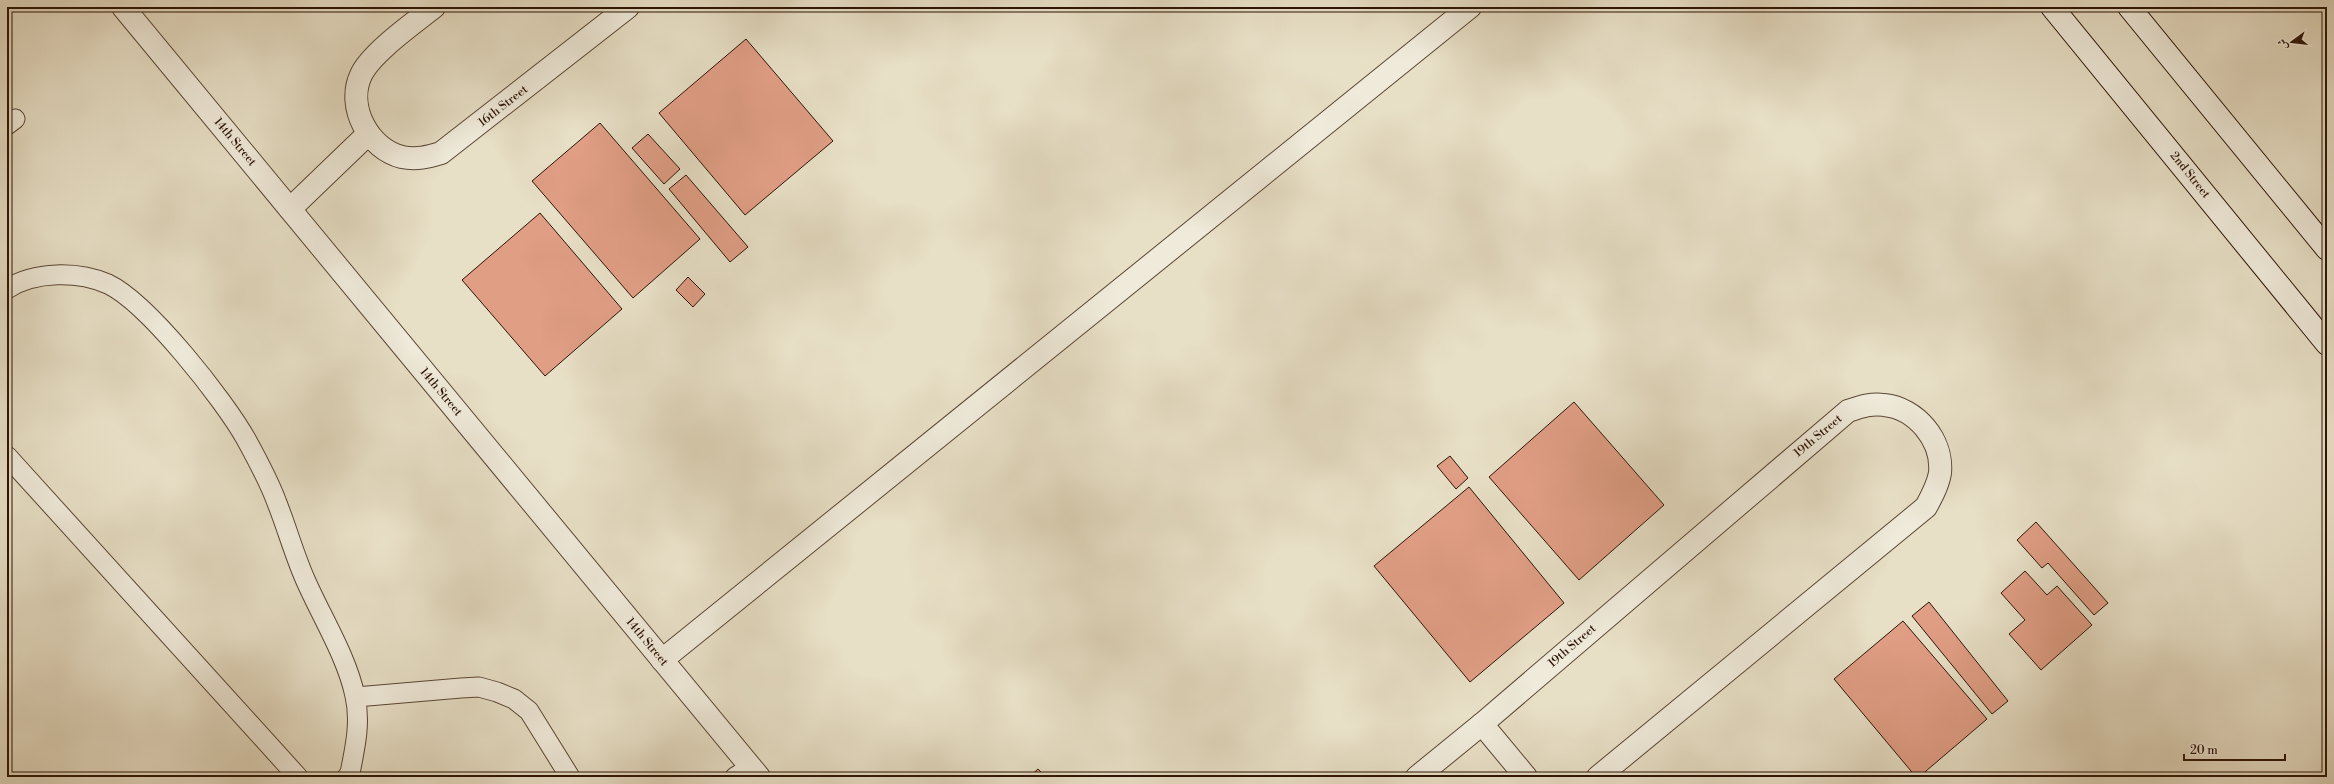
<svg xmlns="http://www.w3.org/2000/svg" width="2334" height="784" viewBox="0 0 2334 784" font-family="'Libre Bodoni',Amiri,serif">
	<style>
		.building { fill: #e09e85; stroke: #2c1405 }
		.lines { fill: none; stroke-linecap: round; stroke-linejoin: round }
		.lane-casing { stroke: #5b4735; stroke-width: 21 }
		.street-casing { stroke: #5b4735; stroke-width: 24 }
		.secondary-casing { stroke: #2c1405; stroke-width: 24 }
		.lane { stroke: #efeada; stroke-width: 19 }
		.street { stroke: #efeada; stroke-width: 22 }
		.secondary { stroke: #efeada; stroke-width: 22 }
		.labels { text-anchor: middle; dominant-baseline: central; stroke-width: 3; stroke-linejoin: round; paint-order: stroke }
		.street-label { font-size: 12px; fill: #2c1405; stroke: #efeada }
	</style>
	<rect width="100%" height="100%" fill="#e7dfc6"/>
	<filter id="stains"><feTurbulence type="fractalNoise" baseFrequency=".005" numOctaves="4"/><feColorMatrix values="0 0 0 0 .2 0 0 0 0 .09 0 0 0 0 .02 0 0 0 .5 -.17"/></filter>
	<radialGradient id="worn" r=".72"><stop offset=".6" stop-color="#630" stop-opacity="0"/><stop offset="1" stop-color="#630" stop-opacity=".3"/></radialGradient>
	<!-- building -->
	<g class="building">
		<polygon points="746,39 833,141 745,215 659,113"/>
		<polygon points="600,123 700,239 633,298 532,181"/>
		<polygon points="648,134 680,169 664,184 632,148"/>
		<polygon points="686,175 748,247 730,262 669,189"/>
		<polygon points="540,213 622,309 545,376 462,280"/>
		<polygon points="688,277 705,294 693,307 676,290"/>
		<polygon points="1574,402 1664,505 1579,580 1489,477"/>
		<polygon points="1450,456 1468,478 1456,489 1437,466"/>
		<polygon points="1469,487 1564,603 1470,682 1374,566"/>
		<polygon points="2036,522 2108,603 2094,615 2048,563 2042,568 2017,540"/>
		<polygon points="2025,571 2047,595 2057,586 2092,625 2041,670 2009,634 2025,620 2001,593"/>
		<polygon points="1929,602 2008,701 1992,714 1912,616"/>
		<polygon points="1903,621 1987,719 1919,777 1916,777 1834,679"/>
		<polygon points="1038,769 1046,777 1029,777"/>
		<polygon points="1119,772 1123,777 1114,777"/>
	</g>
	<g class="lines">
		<!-- lane casing -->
		<g class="lane-casing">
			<g id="lane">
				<polyline points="7,125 15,119"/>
				<path d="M7,289C35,271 78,271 108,284C148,303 224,400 246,439C257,459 269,481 277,503C287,528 294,554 305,579C321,616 347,657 355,696C361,722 355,748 350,773L347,777"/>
				<polyline points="7,456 298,777"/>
				<polyline points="356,697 461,688 479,687 497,692 514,699 529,711 570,777"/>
				<polyline points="735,777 751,767"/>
			</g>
		</g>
		<!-- street casing -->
		<g class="street-casing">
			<g id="street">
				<polyline points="123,7 759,777"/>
				<path d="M434,7C414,23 371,53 361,75C346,107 369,149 402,157C416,160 428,157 441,153L628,7"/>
				<polyline points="290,209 368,134"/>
				<polyline points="662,660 1470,7"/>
				<polyline points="1482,724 1526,777"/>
				<path d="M1417,777L1482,724L1848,411C1860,407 1871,403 1884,405C1916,408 1943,440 1940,473C1938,485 1932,496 1926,507L1598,777"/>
			</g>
		</g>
		<!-- secondary casing -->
		<g class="secondary-casing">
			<g id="secondary">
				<polyline points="2052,7 2327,344"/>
				<polyline points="2129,7 2327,249"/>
			</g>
		</g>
		<!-- lane -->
		<use href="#lane" class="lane"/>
		<!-- street -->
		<use href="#street" class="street"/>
		<!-- secondary -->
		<use href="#secondary" class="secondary"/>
	</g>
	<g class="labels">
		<!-- street labels -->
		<g class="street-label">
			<text transform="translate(503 106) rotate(-38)">16th Street</text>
			<text transform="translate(235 142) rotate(50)">14th Street</text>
			<text transform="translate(2190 175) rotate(51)">2nd Street</text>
			<text transform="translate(441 392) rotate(50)">14th Street</text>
			<text transform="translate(1818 436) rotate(-40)">19th Street</text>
			<text transform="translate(647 642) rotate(50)">14th Street</text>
			<text transform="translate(1572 646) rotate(-41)">19th Street</text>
		</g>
	</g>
	<!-- margin -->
	<rect width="2334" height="784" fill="none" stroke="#e7dfc6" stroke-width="24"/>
	<rect x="8" y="8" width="2318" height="768" fill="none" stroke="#2c1405" stroke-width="2"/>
	<rect x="12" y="12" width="2310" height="760" fill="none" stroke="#2c1405"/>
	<!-- north arrow -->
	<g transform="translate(2292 42) rotate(255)" stroke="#efeada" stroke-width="3" paint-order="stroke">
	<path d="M0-3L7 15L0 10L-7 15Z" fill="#2c1405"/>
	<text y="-6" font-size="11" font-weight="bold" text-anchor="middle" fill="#2c1405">ش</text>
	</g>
	<!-- scale -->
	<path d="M2184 754v6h101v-6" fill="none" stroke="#2c1405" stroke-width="2"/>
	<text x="2190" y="754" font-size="12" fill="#2c1405" stroke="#efeada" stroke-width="3" paint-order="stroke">20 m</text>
	<rect width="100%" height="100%" filter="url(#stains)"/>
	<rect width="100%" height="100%" fill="url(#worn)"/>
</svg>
